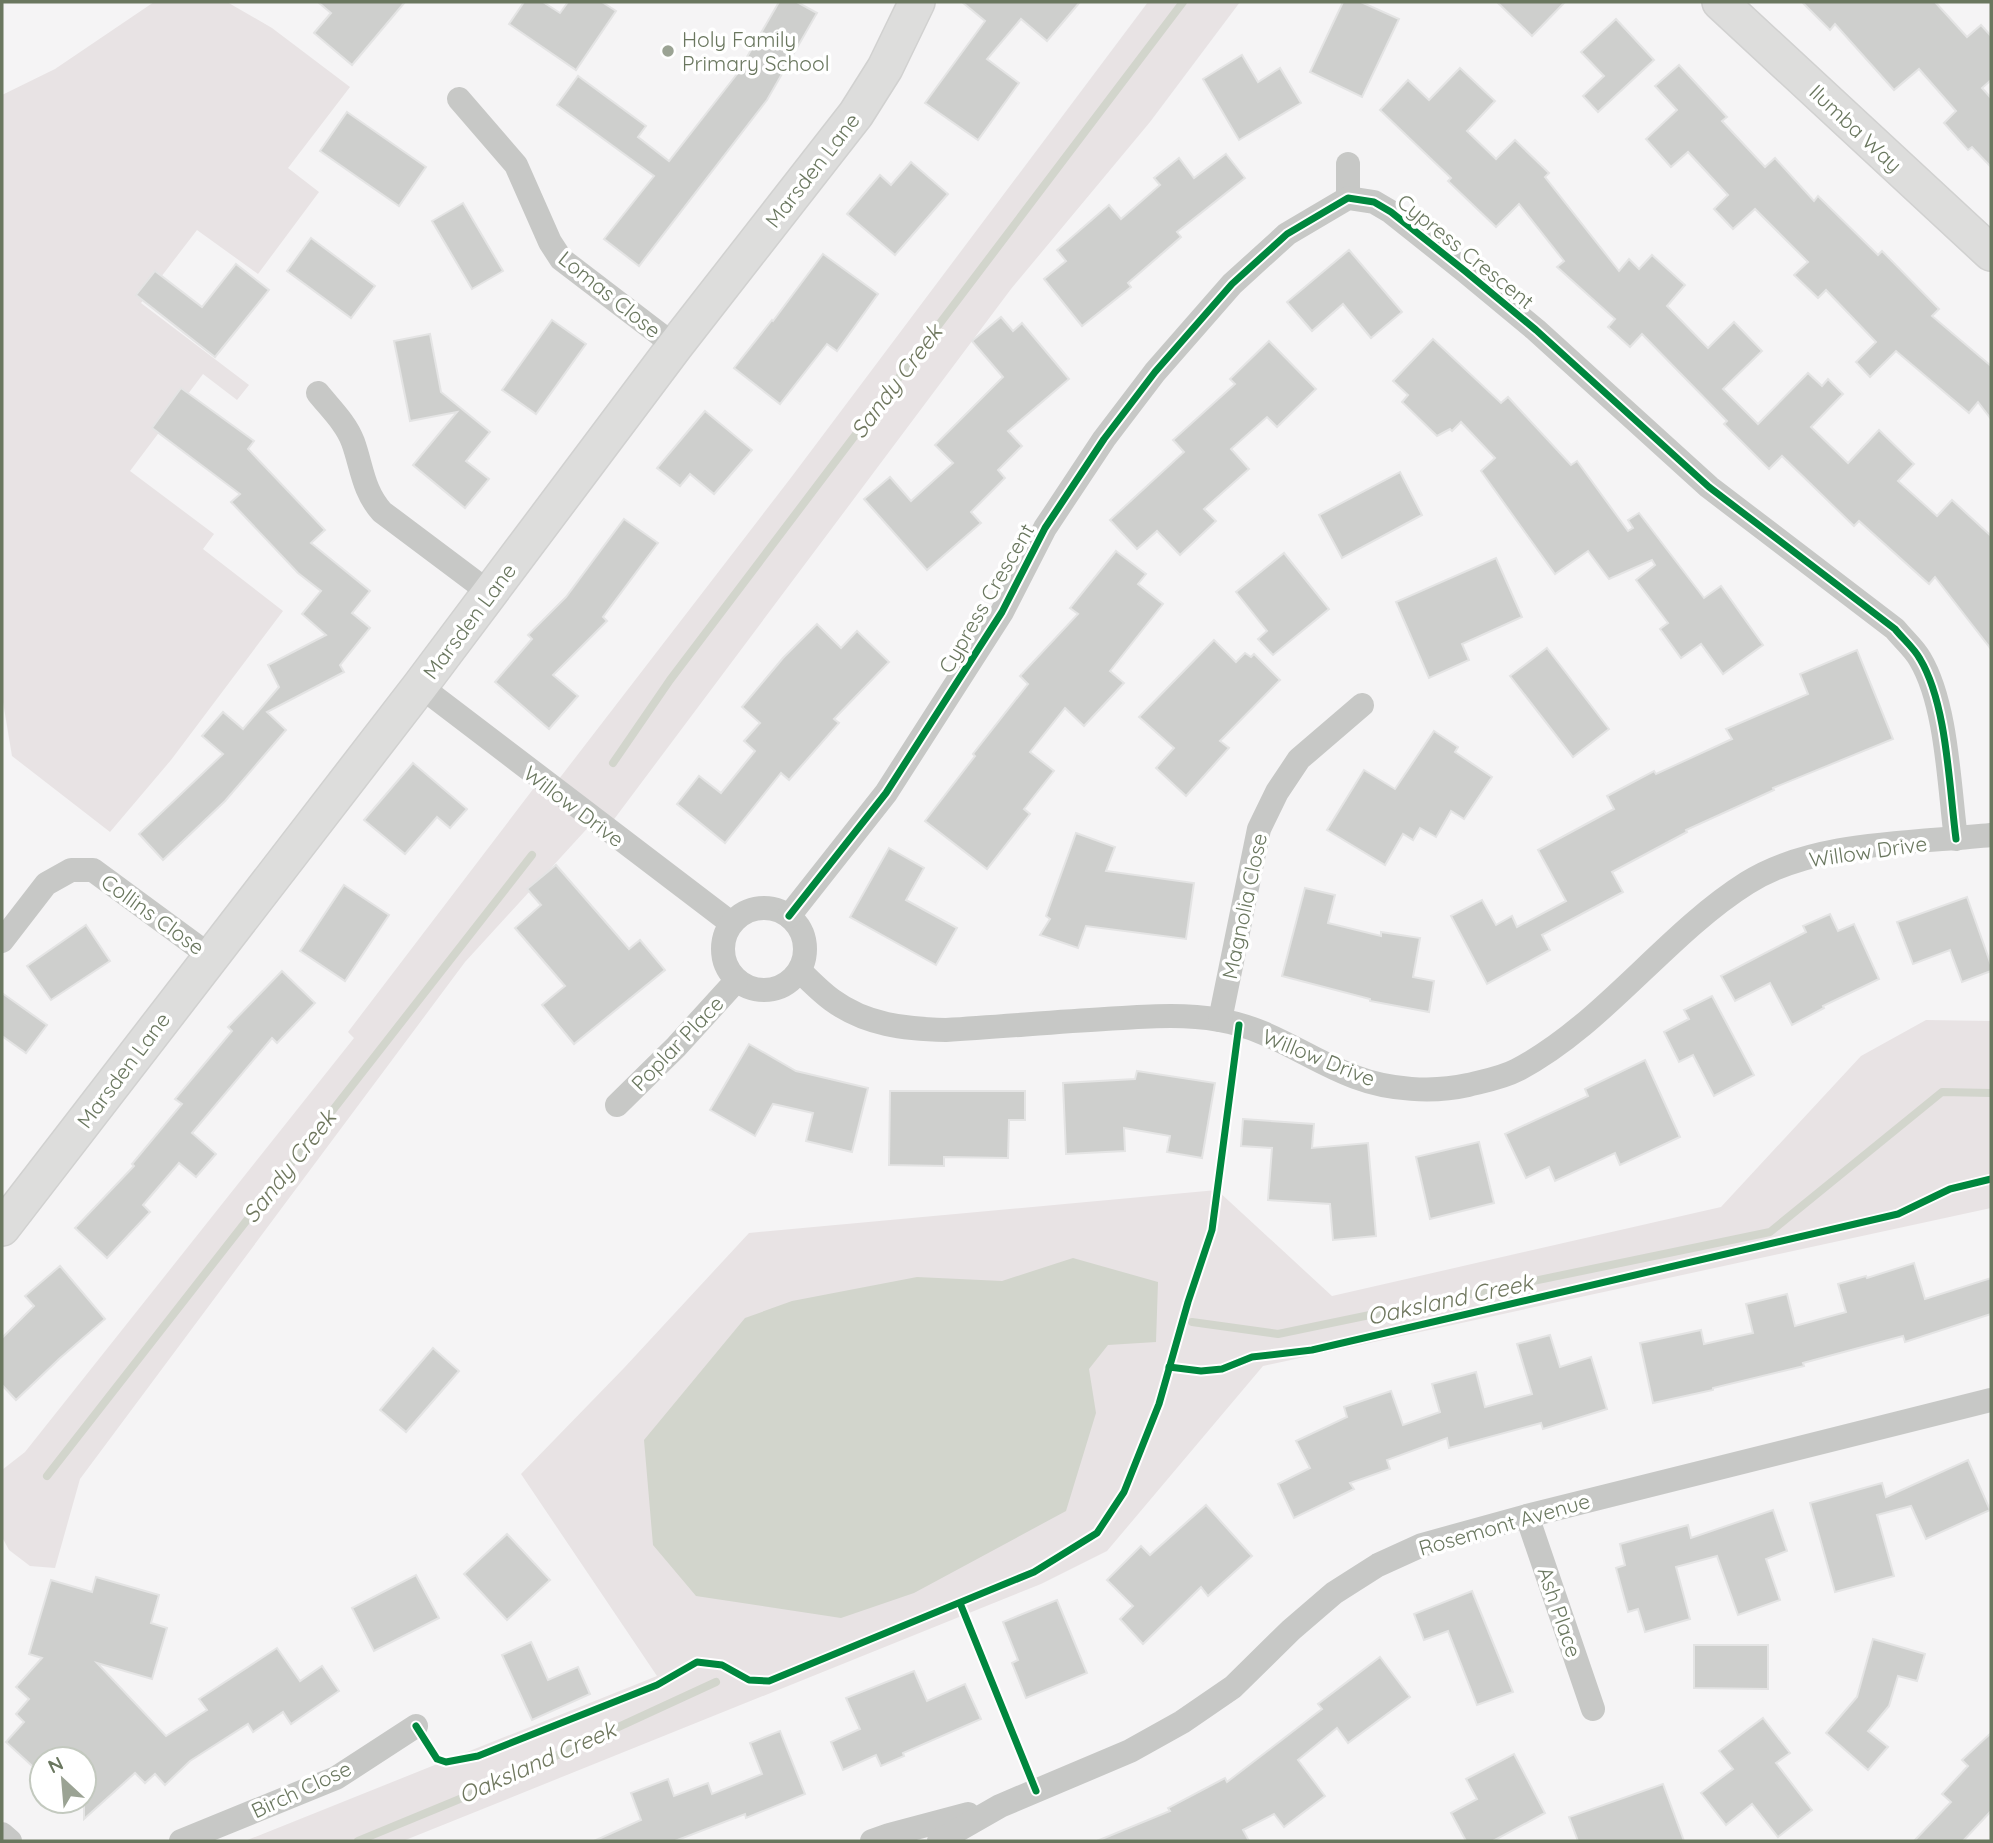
<svg xmlns="http://www.w3.org/2000/svg" width="1993" height="1843" viewBox="0 0 1993 1843" font-family="Quicksand,sans-serif">
	<style>
		.green { fill: #e8e3e4 }
		.water { fill: #d2d5cc }
		.lines { fill: none; stroke-linecap: round; stroke-linejoin: round }
		.stream { stroke: #d2d5cc; stroke-width: 8 }
		.building { fill: #cecfcd; stroke: #e4e4e4; stroke-width: 2 }
		.secondary-casing { stroke: #d1d1d0; stroke-width: 38 }
		.street { stroke: #c7c8c6; stroke-width: 24 }
		.secondary { stroke: #dddddc; stroke-width: 35 }
		.cycleway-casing { stroke: #fff; stroke-width: 11 }
		.cycleway { stroke: #00873e; stroke-width: 7 }
		.poi-dot { fill: #9ba394; stroke: #fff; stroke-width: 2.5 }
		.labels { text-anchor: middle; dominant-baseline: central; stroke-width: 7; stroke-linejoin: round; paint-order: stroke }
		.poi-label { font-size: 21px; fill: #6a775f; stroke: #fff; text-anchor: start }
		.street-label { font-size: 21px; fill: #6a775f; stroke: #fff }
		.water-label { font-size: 23px; font-style: italic; fill: #6f775e; stroke: #fff }
	</style>
	<rect width="100%" height="100%" fill="#f5f4f5"/>
	<!-- green -->
	<g class="green">
		<polygon points="154,2 227,2 272,28 350,87 288,168 319,192 258,274 197,230 141,303 249,385 237,400 203,374 130,471 214,534 203,549 283,611 171,760 110,832 12,756 2,696 2,95 55,69"/>
		<polygon points="1148,2 1240,2 1150,122 1011,289 606,830 594,821 465,962 80,1479 55,1568 30,1566 9,1550 2,1537 2,1470 25,1452 354,1038 348,1032 540,780 552,788 793,475"/>
		<polygon points="1926,1020 1991,1021 1991,1208 1263,1366 1107,1551 1041,1584 403,1841 245,1841 657,1676 521,1474 624,1368 749,1233 1217,1190 1332,1296 1721,1207 1861,1056"/>
	</g>
	<!-- water -->
	<polygon class="water" points="1073,1258 1158,1282 1156,1342 1108,1345 1089,1369 1096,1413 1066,1511 914,1593 841,1618 696,1596 653,1545 644,1440 745,1318 792,1301 917,1277 1002,1281"/>
	<g class="lines">
		<!-- stream -->
		<g class="stream">
			<polyline points="613,763 670,680 1183,2"/>
			<polyline points="1192,1322 1278,1334 1770,1232 1942,1092 1991,1093"/>
			<polyline points="47,1476 532,855"/>
			<polyline points="358,1841 484,1789 716,1682"/>
		</g>
	</g>
	<!-- building -->
	<g class="building">
		<polygon points="318,2 405,2 352,65 314,33 331,13"/>
		<polygon points="524,2 543,2 560,13 568,2 602,2 616,11 576,70 509,24"/>
		<polygon points="779,2 797,2 817,13 767,100 639,266 604,239 654,176 557,105 578,76 646,126 638,137 669,161 737,74"/>
		<polygon points="962,2 1080,2 1047,41 1021,19 987,59 1019,83 978,140 925,103 985,21"/>
		<polygon points="1343,2 1361,2 1399,19 1362,97 1310,72"/>
		<polygon points="1497,2 1565,2 1532,36"/>
		<polygon points="1802,2 1935,2 1967,37 1981,25 1991,36 1991,80 1982,88 1991,98 1991,167 1972,147 1968,150 1944,123 1956,111 1919,69 1894,90 1835,24 1830,30"/>
		<polygon points="1616,19 1654,60 1598,112 1583,96 1604,76 1581,52"/>
		<polygon points="1242,55 1258,82 1280,68 1301,103 1239,140 1203,79"/>
		<polygon points="1679,65 1727,117 1722,121 1765,167 1775,158 1814,201 1818,196 1878,255 1882,251 1939,309 1932,316 1991,366 1991,419 1978,402 1969,413 1896,351 1870,377 1856,362 1876,342 1826,290 1818,298 1794,275 1808,262 1755,209 1733,229 1714,209 1728,195 1688,152 1671,167 1646,139 1677,110 1655,86"/>
		<polygon points="1460,68 1495,101 1467,131 1496,159 1515,140 1549,173 1545,177 1619,271 1629,259 1639,269 1652,255 1685,285 1667,306 1708,348 1734,322 1762,351 1723,389 1758,424 1808,373 1822,386 1828,379 1843,394 1811,427 1848,463 1879,430 1914,464 1898,481 1937,516 1952,500 1991,536 1991,649 1935,577 1929,584 1859,521 1854,526 1782,456 1769,469 1724,424 1727,421 1642,334 1630,347 1608,327 1615,319 1557,267 1564,261 1519,204 1496,227 1448,181 1451,178 1380,110 1408,80 1429,100"/>
		<polygon points="347,112 426,167 399,206 320,151"/>
		<polygon points="1226,154 1245,178 1177,232 1181,237 1128,283 1131,287 1082,326 1044,279 1066,261 1057,250 1109,205 1121,219 1160,185 1154,178 1179,158 1194,178"/>
		<polygon points="911,162 948,194 895,255 847,214 880,175 891,185"/>
		<polygon points="463,203 503,271 472,289 432,221"/>
		<polygon points="311,238 375,286 351,318 287,271"/>
		<polygon points="1349,250 1402,312 1371,338 1343,304 1312,331 1287,302"/>
		<polygon points="823,254 878,294 837,351 827,344 780,404 734,368 772,320 773,321"/>
		<polygon points="236,264 269,290 215,357 136,295 155,271 202,307"/>
		<polygon points="1001,317 1013,331 1022,323 1069,379 1008,431 1022,446 998,470 1005,478 971,512 981,523 927,570 864,499 890,477 911,501 953,463 935,445 1003,377 972,341"/>
		<polygon points="552,320 586,344 536,414 502,390"/>
		<polygon points="430,334 441,392 490,432 466,461 489,479 465,508 413,465 457,412 410,421 394,341"/>
		<polygon points="1433,339 1501,403 1508,397 1571,465 1577,461 1628,531 1633,528 1628,520 1639,513 1704,598 1721,586 1763,645 1723,674 1701,644 1681,658 1660,629 1668,623 1636,580 1655,565 1652,560 1609,579 1588,551 1555,574 1481,471 1495,458 1461,422 1452,431 1450,429 1437,436 1402,402 1408,395 1393,381"/>
		<polygon points="1269,341 1316,389 1277,427 1267,417 1231,449 1249,469 1204,509 1216,521 1180,555 1157,531 1137,549 1110,520 1184,452 1173,440 1235,384 1230,379"/>
		<polygon points="181,388 254,441 248,449 325,530 311,543 370,591 352,613 370,628 340,665 344,672 267,712 286,730 225,801 163,860 139,834 223,754 202,736 223,712 243,729 279,687 268,665 326,635 302,614 321,591 298,573 231,502 240,494 152,428"/>
		<polygon points="705,411 752,450 714,494 690,474 680,486 657,468"/>
		<polygon points="1400,472 1422,515 1342,558 1319,515"/>
		<polygon points="624,519 658,543 603,617 607,621 553,675 578,696 549,729 495,682 532,639 528,635 566,597"/>
		<polygon points="1116,551 1146,574 1138,584 1163,604 1110,671 1124,683 1084,726 1065,708 1030,752 1054,771 1024,809 1030,814 987,869 925,821 975,756 973,754 1028,684 1020,676 1078,614 1070,608"/>
		<polygon points="1284,553 1329,609 1273,655 1258,639 1267,631 1236,592"/>
		<polygon points="1496,558 1522,617 1462,644 1469,660 1429,678 1396,602"/>
		<polygon points="817,624 841,648 857,631 889,662 834,719 839,723 789,780 781,773 725,843 677,804 699,776 721,793 755,751 744,741 760,723 742,707 783,658"/>
		<polygon points="1214,640 1236,662 1245,653 1251,657 1254,654 1280,680 1220,741 1229,748 1186,796 1156,768 1174,748 1139,717"/>
		<polygon points="1547,648 1609,729 1573,757 1510,676"/>
		<polygon points="1857,650 1893,739 1773,788 1774,790 1686,830 1687,832 1612,872 1623,892 1542,935 1550,950 1487,984 1451,916 1482,900 1496,925 1512,916 1517,927 1566,901 1538,850 1614,809 1607,796 1654,771 1656,774 1732,739 1726,729 1808,694 1800,674"/>
		<polygon points="1434,731 1458,747 1455,752 1492,777 1464,819 1451,811 1436,837 1420,828 1413,840 1403,834 1385,865 1327,830 1364,770 1395,789"/>
		<polygon points="413,763 467,809 450,828 437,817 405,854 364,820"/>
		<polygon points="1076,833 1115,847 1106,871 1194,883 1186,939 1086,926 1078,948 1040,935 1050,919 1046,916"/>
		<polygon points="889,848 924,868 906,900 957,928 936,965 850,917"/>
		<polygon points="556,865 629,949 640,940 665,970 574,1044 542,1005 565,986 515,928 541,905 527,889"/>
		<polygon points="344,885 389,915 345,981 300,951"/>
		<polygon points="1305,888 1335,895 1328,923 1381,936 1381,932 1420,938 1413,977 1434,981 1429,1012 1370,1001 1370,999 1282,976"/>
		<polygon points="1967,897 1991,965 1991,971 1962,982 1950,950 1913,964 1897,922"/>
		<polygon points="1830,914 1838,931 1854,924 1879,979 1823,1006 1824,1008 1792,1025 1770,983 1735,1001 1721,976 1806,932 1803,926"/>
		<polygon points="86,925 110,961 51,1000 27,966"/>
		<polygon points="282,971 315,1003 277,1043 272,1038 192,1133 216,1154 196,1177 179,1163 143,1205 150,1212 107,1258 75,1228 134,1166 132,1164 182,1104 175,1099 232,1031 228,1027"/>
		<polygon points="2,993 47,1025 26,1053 2,1036"/>
		<polygon points="1712,996 1754,1075 1714,1096 1693,1055 1679,1062 1664,1032 1689,1019 1684,1010"/>
		<polygon points="749,1044 796,1071 868,1088 852,1152 806,1141 813,1113 773,1104 755,1136 710,1110"/>
		<polygon points="1645,1060 1680,1137 1620,1165 1615,1153 1555,1181 1549,1167 1526,1178 1505,1134 1588,1096 1585,1089"/>
		<polygon points="1137,1071 1215,1083 1202,1158 1167,1152 1170,1136 1124,1128 1125,1151 1066,1154 1063,1083 1135,1079"/>
		<polygon points="890,1091 1025,1091 1025,1120 1009,1120 1008,1158 944,1157 944,1166 889,1165"/>
		<polygon points="1243,1119 1314,1124 1312,1148 1368,1143 1376,1236 1333,1240 1330,1204 1268,1200 1272,1148 1241,1146"/>
		<polygon points="1479,1142 1494,1203 1430,1219 1416,1157"/>
		<polygon points="1914,1263 1925,1299 1991,1278 1991,1314 1905,1342 1903,1336 1803,1363 1804,1366 1713,1388 1713,1390 1653,1403 1640,1343 1701,1330 1704,1344 1753,1333 1746,1304 1787,1294 1795,1326 1846,1312 1838,1284 1866,1276 1867,1278"/>
		<polygon points="60,1266 105,1319 59,1359 16,1400 2,1385 2,1338 34,1306 25,1296"/>
		<polygon points="1550,1335 1560,1367 1591,1357 1607,1409 1543,1429 1541,1423 1449,1448 1447,1438 1387,1460 1390,1469 1350,1483 1354,1489 1294,1518 1278,1484 1310,1468 1296,1441 1347,1417 1344,1407 1391,1391 1403,1425 1440,1412 1432,1384 1476,1372 1485,1407 1532,1394 1517,1344"/>
		<polygon points="433,1348 459,1371 406,1432 380,1410"/>
		<polygon points="1968,1460 1990,1510 1926,1539 1911,1506 1877,1515 1894,1576 1835,1592 1810,1503 1882,1483 1886,1497"/>
		<polygon points="1206,1505 1252,1556 1208,1596 1201,1587 1143,1644 1120,1619 1133,1606 1107,1580 1141,1546 1150,1555"/>
		<polygon points="1773,1510 1787,1551 1766,1559 1780,1600 1738,1615 1717,1556 1676,1567 1690,1619 1645,1632 1638,1609 1628,1612 1616,1568 1625,1565 1620,1544 1688,1525 1691,1538"/>
		<polygon points="507,1534 550,1580 507,1620 464,1574"/>
		<polygon points="416,1575 439,1618 374,1651 352,1608"/>
		<polygon points="96,1577 159,1595 151,1623 167,1628 152,1679 97,1663 166,1736 207,1710 199,1699 277,1648 300,1681 322,1666 339,1691 291,1724 283,1712 253,1732 248,1724 190,1761 165,1785 155,1774 145,1783 135,1773 84,1819 84,1759 42,1759 42,1775 6,1742 24,1722 16,1714 29,1699 16,1687 42,1658 29,1654 51,1580 92,1592"/>
		<polygon points="1472,1591 1513,1692 1477,1705 1448,1631 1424,1640 1414,1614"/>
		<polygon points="1057,1600 1087,1673 1026,1698 1012,1663 1018,1660 1003,1622"/>
		<polygon points="1873,1639 1925,1654 1917,1681 1898,1676 1889,1706 1868,1731 1888,1747 1868,1770 1826,1733 1857,1697"/>
		<polygon points="531,1642 548,1680 578,1667 590,1694 532,1720 502,1655"/>
		<polygon points="1694,1645 1768,1645 1768,1689 1694,1688"/>
		<polygon points="1380,1657 1410,1697 1348,1743 1337,1728 1298,1760 1325,1796 1284,1827 1274,1814 1243,1830 1249,1841 1097,1841 1170,1811 1168,1808 1225,1778 1227,1782 1322,1709 1318,1704"/>
		<polygon points="914,1671 927,1701 965,1684 981,1719 903,1753 904,1756 881,1766 876,1755 843,1770 831,1742 860,1729 846,1698"/>
		<polygon points="1763,1718 1790,1753 1776,1763 1812,1810 1778,1837 1752,1804 1726,1825 1701,1793 1733,1769 1719,1751"/>
		<polygon points="780,1731 805,1794 746,1818 745,1814 675,1841 594,1841 641,1820 631,1793 668,1779 674,1796 708,1783 712,1794 762,1774 750,1743"/>
		<polygon points="1991,1733 1991,1811 1963,1841 1914,1841 1951,1802 1942,1794 1968,1766 1962,1760"/>
		<polygon points="1514,1754 1545,1813 1493,1841 1466,1841 1451,1813 1477,1799 1466,1779"/>
		<polygon points="1663,1784 1684,1841 1578,1841 1569,1817"/>
	</g>
	<g class="lines">
		<!-- secondary casing -->
		<g class="secondary-casing">
			<g id="secondary">
				<polyline points="1720,2 1991,253"/>
				<polyline points="2,1228 420,686 675,346 856,114 885,68 917,2"/>
			</g>
		</g>
		<!-- street -->
		<g class="street">
			<polyline points="459,99 516,165 550,242 561,259 675,346"/>
			<polyline points="1348,198 1348,164"/>
			<path d="M318,393C330,408 346,423 353,442C362,467 363,491 382,512L490,593"/>
			<polyline points="420,686 731,923"/>
			<circle cx="764" cy="949" r="41"/>
			<path d="M789,916L886,793L1002,612L1045,528L1104,439L1155,372L1232,284L1287,234L1348,198L1374,202L1391,212L1465,271L1536,330L1709,487L1895,629C1903,639 1914,648 1920,659C1947,704 1949,786 1956,839"/>
			<polyline points="2,941 46,884 71,870 93,870 210,956"/>
			<path d="M800,971C810,981 821,992 832,1000C866,1025 905,1029 946,1030C999,1027 1052,1022 1105,1019C1143,1017 1181,1013 1219,1020C1270,1028 1309,1060 1355,1077C1389,1090 1433,1093 1468,1085C1484,1081 1502,1078 1517,1070C1602,1026 1666,934 1747,883C1813,841 1915,843 1991,835"/>
			<polyline points="1220,1020 1259,829 1277,792 1299,759 1362,705"/>
			<polyline points="617,1105 676,1047 736,981"/>
			<polyline points="1527,1516 1593,1709"/>
			<polyline points="2,1834 10,1841"/>
			<polyline points="181,1841 336,1778 416,1726"/>
			<polyline points="872,1841 889,1835 968,1814"/>
			<polyline points="939,1841 1000,1806 1130,1751 1182,1722 1233,1687 1291,1630 1334,1593 1378,1565 1422,1545 1527,1516 1991,1400"/>
		</g>
		<!-- secondary -->
		<use href="#secondary" class="secondary"/>
		<!-- cycleway casing -->
		<g class="cycleway-casing">
			<g id="cycleway">
				<path d="M789,916L886,793L1002,612L1045,528L1104,439L1155,372L1232,284L1287,234L1348,198L1374,202L1391,212L1465,271L1536,330L1709,487L1895,629C1903,639 1914,648 1920,659C1947,704 1949,786 1956,839"/>
				<polyline points="1169,1367 1201,1371 1222,1369 1252,1357 1312,1350 1898,1214 1950,1189 1991,1179"/>
				<polyline points="960,1603 1036,1791"/>
				<polyline points="416,1726 437,1759 446,1762 478,1756 657,1685 697,1662 722,1665 749,1680 769,1681 1034,1572 1097,1533 1124,1492 1159,1404 1188,1302 1212,1230 1239,1025"/>
			</g>
		</g>
		<!-- cycleway -->
		<use href="#cycleway" class="cycleway"/>
	</g>
	<!-- markers -->
	<circle class="poi-dot" cx="668" cy="51" r="7"/>
	<g class="labels">
		<!-- poi labels -->
		<g class="poi-label">
			<text x="682" y="39">Holy Family<tspan x="682" dy="24">Primary School</tspan></text>
		</g>
		<!-- street labels -->
		<g class="street-label">
			<text transform="translate(1856 128) rotate(43)">Ilumba Way</text>
			<text transform="translate(812 170) rotate(-52)">Marsden Lane</text>
			<text transform="translate(1466 251) rotate(39)">Cypress Crescent</text>
			<text transform="translate(610 294) rotate(39)">Lomas Close</text>
			<text transform="translate(986 598) rotate(-60)">Cypress Crescent</text>
			<text transform="translate(469 621) rotate(-53)">Marsden Lane</text>
			<text transform="translate(574 806) rotate(37)">Willow Drive</text>
			<text transform="translate(1868 851) rotate(-8)">Willow Drive</text>
			<text transform="translate(1244 906) rotate(-78)">Magnolia Close</text>
			<text transform="translate(153 914) rotate(36)">Collins Close</text>
			<text transform="translate(677 1043) rotate(-46)">Poplar Place</text>
			<text transform="translate(1319 1057) rotate(22)">Willow Drive</text>
			<text transform="translate(123 1070) rotate(-53)">Marsden Lane</text>
			<text transform="translate(1504 1524) rotate(-16)">Rosemont Avenue</text>
			<text transform="translate(1560 1612) rotate(71)">Ash Place</text>
			<text transform="translate(301 1789) rotate(-25)">Birch Close</text>
		</g>
		<!-- water labels -->
		<g class="water-label">
			<text transform="translate(896 381) rotate(-53)">Sandy Creek</text>
			<text transform="translate(289 1166) rotate(-52)">Sandy Creek</text>
			<text transform="translate(1450 1299) rotate(-12)">Oaksland Creek</text>
			<text transform="translate(537 1762) rotate(-24)">Oaksland Creek</text>
		</g>
	</g>
	<!-- border -->
	<rect width="1993" height="1843" fill="none" stroke="#6a775f" stroke-width="7"/>
	<!-- north arrow -->
	<g transform="translate(63 1780) rotate(334)"><circle r="33" fill="#ffffff" stroke="#c3c9bf" stroke-width="2"/>
	<path d="M0-5L12 26L0 18L-12 26Z" fill="#9ba394"/>
	<text y="-10" font-size="19" font-weight="bold" text-anchor="middle" fill="#6a775f">N</text>
	</g>
</svg>
